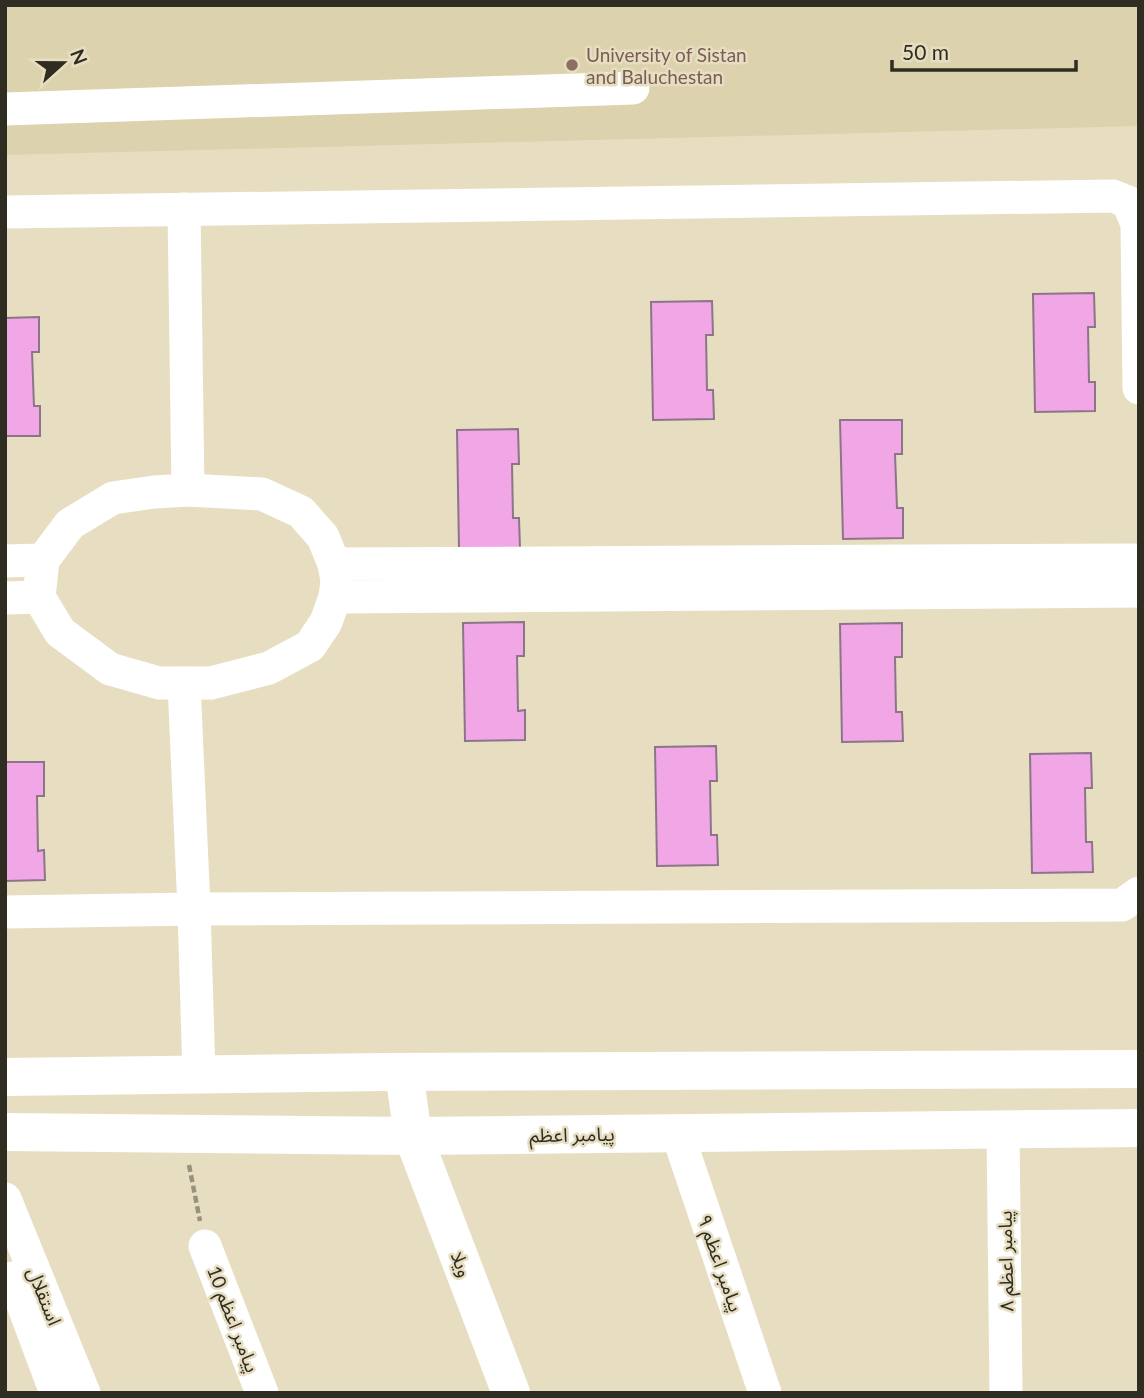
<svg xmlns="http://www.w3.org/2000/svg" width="1144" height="1398" viewBox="0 0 1144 1398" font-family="Lato,'Noto Sans Arabic',sans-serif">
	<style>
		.built { fill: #dcd2ae }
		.building { fill: #f1a6e5; stroke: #8c7588; stroke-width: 2 }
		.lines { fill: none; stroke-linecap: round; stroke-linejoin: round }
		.path { stroke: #98917d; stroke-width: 4.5; stroke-dasharray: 7 3.5; stroke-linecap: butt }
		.minor { stroke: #fff; stroke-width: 33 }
		.major { stroke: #fff; stroke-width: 38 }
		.education-dot { fill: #8d6e63; stroke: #e7dec2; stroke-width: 2.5 }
		.labels { text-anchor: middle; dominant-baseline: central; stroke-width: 5; stroke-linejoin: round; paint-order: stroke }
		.education-label { font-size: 19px; fill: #785e54; stroke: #e7dec2; text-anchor: start }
		.street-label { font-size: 19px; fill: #2f2c21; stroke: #e7dec2 }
	</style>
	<rect width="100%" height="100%" fill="#e7dec2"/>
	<!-- built -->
	<polygon class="built" points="5,5 1139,5 1139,126 5,155"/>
	<!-- building -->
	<g class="building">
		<polygon points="1094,293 1095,327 1088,327 1089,382 1095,382 1095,411 1035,412 1033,294"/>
		<polygon points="712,301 713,335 706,335 707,390 713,390 714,419 653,420 651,302"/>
		<polygon points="39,317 39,352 32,352 34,406 40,406 40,436 5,436 5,318"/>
		<polygon points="840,420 902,420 902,454 895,454 897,508 903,508 903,538 843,539"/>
		<polygon points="518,429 519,464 512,464 513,518 519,518 520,548 459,549 457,430"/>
		<polygon points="524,622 524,656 517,656 518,711 525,710 525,740 465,741 463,623"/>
		<polygon points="902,623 902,657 895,657 896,712 902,712 903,741 842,742 840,624"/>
		<polygon points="716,746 717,781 710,781 711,835 717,835 718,865 657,866 655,747"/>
		<polygon points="1091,753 1092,788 1085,788 1086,842 1092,842 1093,872 1032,873 1030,754"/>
		<polygon points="5,762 44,762 44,796 37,796 38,851 44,850 45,880 5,881"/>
	</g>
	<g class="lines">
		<!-- path -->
		<polyline class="path" points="189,1165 200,1221"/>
		<!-- minor -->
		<g class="minor">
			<polyline points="5,109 633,88"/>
			<polyline points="184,209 188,490"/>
			<polyline points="5,212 1113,196 1128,202 1137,224 1139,388"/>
			<polygon points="188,490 262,494 301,512 323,537 334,564 337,581 335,597 326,622 310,646 269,668 211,683 159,683 110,669 60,632 39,597 43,560 70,524 113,498 154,492"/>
			<polyline points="5,561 43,560"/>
			<polyline points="334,564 1139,560"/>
			<polyline points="335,597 1139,591"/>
			<polyline points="5,598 39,597"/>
			<polyline points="184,683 194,909 199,1075"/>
			<polyline points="5,912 194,909 1122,905 1139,893"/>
			<polyline points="1003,1130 1006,1393"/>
			<polyline points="677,1132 765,1393"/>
			<polyline points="5,1199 84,1393"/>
			<polyline points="205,1246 262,1393"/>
			<polyline points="13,1278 56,1393"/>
		</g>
		<!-- major -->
		<g class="major">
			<polyline points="404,1072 413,1136 511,1393"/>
			<polyline points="5,1077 382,1072 1139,1069"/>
			<polyline points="5,1132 413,1136 1139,1128"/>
		</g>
	</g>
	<!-- markers -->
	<circle class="education-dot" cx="572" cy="65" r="7"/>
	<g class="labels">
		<!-- education labels -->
		<g class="education-label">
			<text x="586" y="54">University of Sistan<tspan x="586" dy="22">and Baluchestan</tspan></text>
		</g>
		<!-- street labels -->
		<g class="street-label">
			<text transform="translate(572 1134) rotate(-1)">پیامبر اعظم</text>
			<text transform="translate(1005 1261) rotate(-91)">پیامبر اعظم ۸</text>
			<text transform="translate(721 1263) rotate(71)">پیامبر اعظم ۹</text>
			<text transform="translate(462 1264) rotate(69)">ویلا</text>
			<text transform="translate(45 1296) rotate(68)">استقلال</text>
			<text transform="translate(234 1319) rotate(69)">پیامبر اعظم 10</text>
		</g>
	</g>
	<!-- border -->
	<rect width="1144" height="1398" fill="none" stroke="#2f2c21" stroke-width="14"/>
	<!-- north arrow -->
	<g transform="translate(63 63) rotate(69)" stroke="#e7dec2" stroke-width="5" paint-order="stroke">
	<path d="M0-5L12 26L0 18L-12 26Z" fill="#2f2c21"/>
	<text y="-10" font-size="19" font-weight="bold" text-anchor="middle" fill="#2f2c21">N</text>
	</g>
	<!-- scale -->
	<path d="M892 60v10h184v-10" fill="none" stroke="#2f2c21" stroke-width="3.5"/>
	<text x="902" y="60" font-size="21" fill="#2f2c21" stroke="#e7dec2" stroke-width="5" paint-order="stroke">50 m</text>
</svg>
